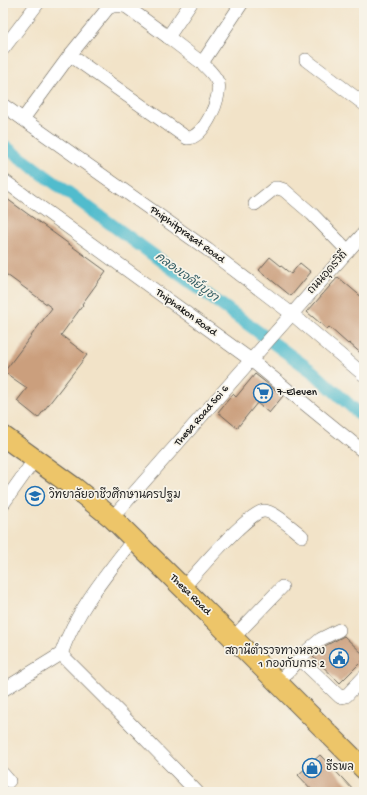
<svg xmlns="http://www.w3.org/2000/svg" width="367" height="795" viewBox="0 0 367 795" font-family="'Gochi Hand','Playpen Sans Thai',sans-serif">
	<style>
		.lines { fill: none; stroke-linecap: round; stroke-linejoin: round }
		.canal { stroke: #51bccd; stroke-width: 13 }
		.building { fill: #cb9f7d }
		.street-casing { stroke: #676258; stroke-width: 14 }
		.primary-casing { stroke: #676258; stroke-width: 22 }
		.street { stroke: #fff; stroke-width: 13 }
		.primary { stroke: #edc569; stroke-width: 20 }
		.labels { text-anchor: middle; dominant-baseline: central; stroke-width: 3.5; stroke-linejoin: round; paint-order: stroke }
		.street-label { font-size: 11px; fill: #1c1c1c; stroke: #f7f3e8 }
		.poi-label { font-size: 11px; fill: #1c1c1c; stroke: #f7f3e8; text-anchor: start }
		.water-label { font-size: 12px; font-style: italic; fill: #315c63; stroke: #f7f3e8 }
	</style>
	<rect width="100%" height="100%" fill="#f7f3e8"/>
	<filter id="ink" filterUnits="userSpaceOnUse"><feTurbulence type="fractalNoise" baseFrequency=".025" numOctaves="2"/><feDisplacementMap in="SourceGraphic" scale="8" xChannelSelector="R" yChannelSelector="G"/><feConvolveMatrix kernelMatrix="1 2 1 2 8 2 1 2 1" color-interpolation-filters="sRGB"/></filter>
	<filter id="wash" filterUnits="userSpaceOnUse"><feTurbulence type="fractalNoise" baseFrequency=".012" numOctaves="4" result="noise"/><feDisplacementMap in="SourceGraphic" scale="16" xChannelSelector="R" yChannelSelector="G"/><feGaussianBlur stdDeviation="0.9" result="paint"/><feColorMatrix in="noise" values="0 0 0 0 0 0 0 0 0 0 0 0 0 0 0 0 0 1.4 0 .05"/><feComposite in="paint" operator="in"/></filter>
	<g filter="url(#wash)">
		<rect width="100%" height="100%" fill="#f2e3c8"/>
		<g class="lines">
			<!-- canal -->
			<polyline class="canal" points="3,145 313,372 364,418"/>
		</g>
		<g id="blocks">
			<!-- building -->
			<g class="building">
				<polygon points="3,196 106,271 82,304 83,305 61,335 87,355 38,418 17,401 27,388 4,372 52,308 3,272"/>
				<polygon points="270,257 291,274 300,263 311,272 291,296 259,270"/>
				<polygon points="338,277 364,299 364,356 349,343 348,344 329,327 327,329 307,312"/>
				<polygon points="255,374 283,396 269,413 257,403 237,428 218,412 233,394 236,397"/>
				<polygon points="344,636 364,655 364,659 340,683 313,657 325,646"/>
				<polygon points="320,755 343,779 355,792 314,792 298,775"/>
			</g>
		</g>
	</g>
	<g filter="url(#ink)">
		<use href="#blocks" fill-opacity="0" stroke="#676258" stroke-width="1"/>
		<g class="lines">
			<!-- street casing -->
			<g class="street-casing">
				<g id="street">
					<polyline points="168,37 202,63 242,3"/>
					<polyline points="3,49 38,3"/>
					<path d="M70,55L187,138C204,139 222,97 218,83C215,75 208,69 202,63"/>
					<polyline points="306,60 364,104"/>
					<polyline points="3,105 208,250 292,314 364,375"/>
					<path d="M23,119L70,55L108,8C115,5 119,5 127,7L168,37L191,3"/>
					<polyline points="3,180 251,360 364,452"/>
					<polyline points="255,204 275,188 278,188 284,190 312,214 348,251"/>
					<polyline points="3,504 35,459"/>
					<polyline points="112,518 251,360 364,233"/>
					<path d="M183,588C195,574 249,511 264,511C274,511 294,530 302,536"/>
					<polyline points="233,638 282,587"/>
					<polyline points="61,654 118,711 197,792"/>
					<path d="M61,654C76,611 106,575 134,539"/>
					<polyline points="300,659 340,697 346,696 364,677"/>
					<polyline points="278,683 308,650 321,639 339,630"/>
					<polyline points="3,690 61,654"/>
					<polyline points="3,774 9,781"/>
				</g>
			</g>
			<!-- primary casing -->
			<g class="primary-casing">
				<polyline id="primary" points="3,436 75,488 112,518 183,588 364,769"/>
			</g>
			<!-- street -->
			<use href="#street" class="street"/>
			<!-- primary -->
			<use href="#primary" class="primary"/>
		</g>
	</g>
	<!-- icons -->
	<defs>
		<g id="supermarket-ring" transform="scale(1)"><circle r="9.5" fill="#f7f3e8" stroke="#1f6fb2" stroke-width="1.5"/><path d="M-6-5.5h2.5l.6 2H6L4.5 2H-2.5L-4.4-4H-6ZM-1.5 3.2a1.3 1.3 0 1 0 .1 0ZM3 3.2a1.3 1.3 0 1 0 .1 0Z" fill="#1f6fb2"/></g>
		<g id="university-ring" transform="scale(1)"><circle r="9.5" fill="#f7f3e8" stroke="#1f6fb2" stroke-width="1.5"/><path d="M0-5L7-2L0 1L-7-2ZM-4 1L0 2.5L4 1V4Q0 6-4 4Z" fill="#1f6fb2"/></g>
		<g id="civic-ring" transform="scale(1)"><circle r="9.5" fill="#f7f3e8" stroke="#1f6fb2" stroke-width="1.5"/><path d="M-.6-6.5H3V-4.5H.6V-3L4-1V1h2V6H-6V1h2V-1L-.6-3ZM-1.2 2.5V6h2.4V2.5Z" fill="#1f6fb2"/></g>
		<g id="shop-ring" transform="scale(1)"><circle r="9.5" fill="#f7f3e8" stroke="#1f6fb2" stroke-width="1.5"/><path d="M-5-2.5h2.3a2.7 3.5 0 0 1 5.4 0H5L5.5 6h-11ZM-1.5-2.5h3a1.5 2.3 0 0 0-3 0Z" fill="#1f6fb2"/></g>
	</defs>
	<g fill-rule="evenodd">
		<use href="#supermarket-ring" x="263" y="393"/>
		<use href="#university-ring" x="35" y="496"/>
		<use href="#civic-ring" x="339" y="658"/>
		<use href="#shop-ring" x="312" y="768"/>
	</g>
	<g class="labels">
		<!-- street labels -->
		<g class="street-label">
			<text transform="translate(187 235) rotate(36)">Phiphitprasat Road</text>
			<text transform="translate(328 273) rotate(-48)">ถนนอุดรวิถี</text>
			<text transform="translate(186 313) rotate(36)">Thiphakon Road</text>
			<text transform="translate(202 416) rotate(-49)">Thesa Road Soi 6</text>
			<text transform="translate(190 595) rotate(45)">Thesa Road</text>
		</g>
		<!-- poi labels -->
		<g class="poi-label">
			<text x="277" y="393">7-Eleven</text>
			<text x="49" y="496">วิทยาลัยอาชีวศึกษานครปฐม</text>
			<text x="325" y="652" text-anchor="end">สถานีตำรวจทางหลวง<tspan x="325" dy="13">1 กองกับการ 2</tspan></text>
			<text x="326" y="768">ธีรพล</text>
		</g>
		<!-- water labels -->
		<g class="water-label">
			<text transform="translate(186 278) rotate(36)">คลองเจดีย์บูชา</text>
		</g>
	</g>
	<!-- margin -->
	<rect width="367" height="795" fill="none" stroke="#f7f3e8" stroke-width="16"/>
</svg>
